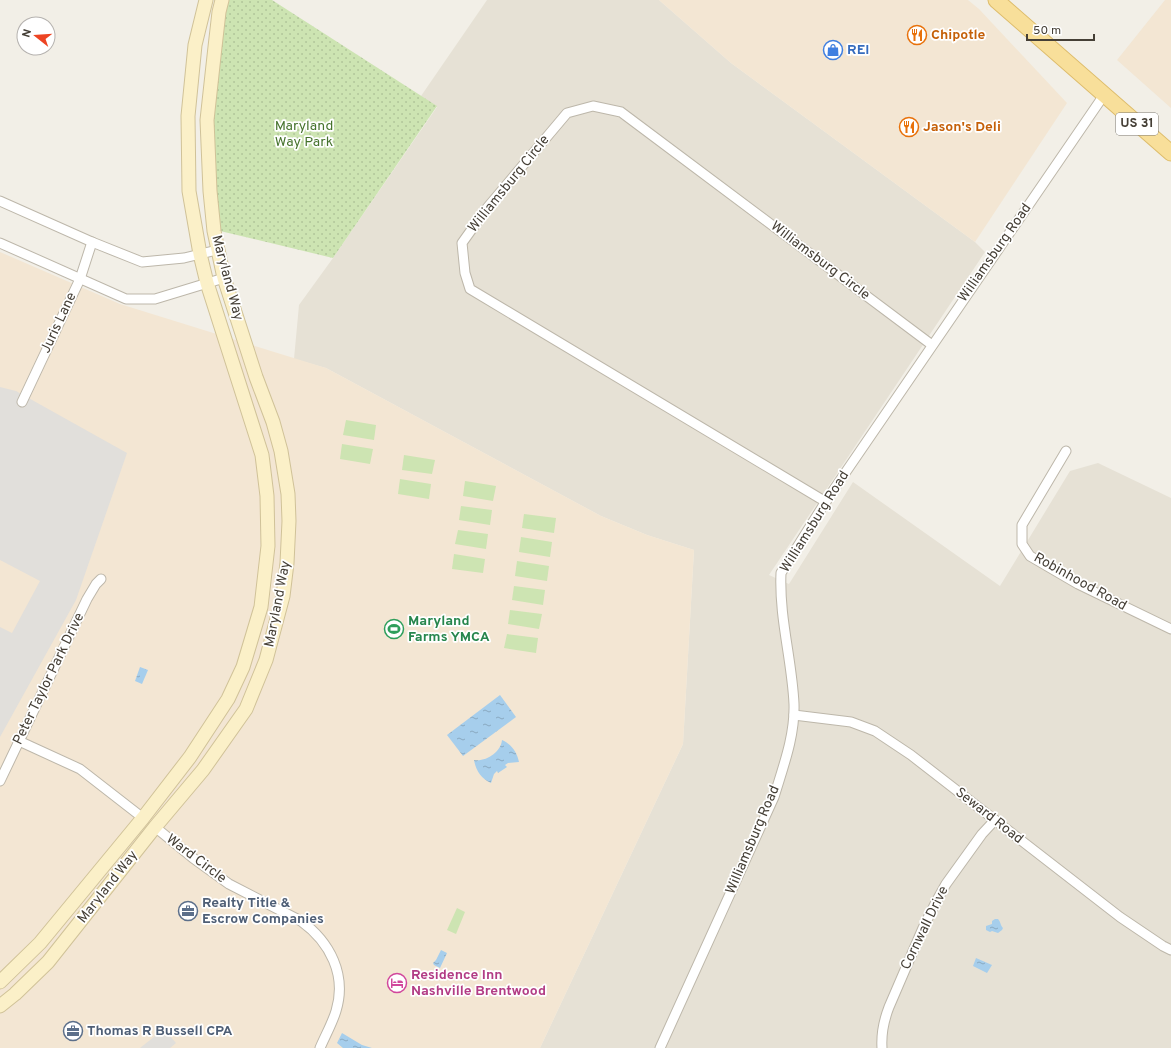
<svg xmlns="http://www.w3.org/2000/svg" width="1171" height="1048" viewBox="0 0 1171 1048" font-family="Overpass,sans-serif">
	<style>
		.residential { fill: #e6e1d5 }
		.commercial { fill: #f3e6d3 }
		.green { fill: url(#green-dots) }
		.pitch { fill: #cde4b2 }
		.parking { fill: #e1dfdb }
		.water { fill: url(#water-ripples) }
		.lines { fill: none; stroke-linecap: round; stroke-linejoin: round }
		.minor-casing { stroke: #bdb7aa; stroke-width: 11 }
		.secondary-casing { stroke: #d0c298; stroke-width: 15 }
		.primary-casing { stroke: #ddbc6b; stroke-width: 17 }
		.minor { stroke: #fff; stroke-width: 9 }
		.secondary { stroke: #fbf0c8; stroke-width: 13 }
		.primary { stroke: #f8df9a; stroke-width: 15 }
		.labels { text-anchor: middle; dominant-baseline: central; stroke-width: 3.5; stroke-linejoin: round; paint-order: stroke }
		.shield { fill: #fff; stroke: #7d7972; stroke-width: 1 }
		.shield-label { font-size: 13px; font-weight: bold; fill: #453f36 }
		.food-label { font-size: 14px; font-weight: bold; fill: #c56008; stroke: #fff; text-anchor: start }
		.shop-label { font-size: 14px; font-weight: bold; fill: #366cbe; stroke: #fff; text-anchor: start }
		.park-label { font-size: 14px; fill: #46732d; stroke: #fff }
		.street-label { font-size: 14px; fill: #453f36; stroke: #fff }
		.leisure-label { font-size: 14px; font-weight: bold; fill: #27864d; stroke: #fff; text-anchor: start }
		.service-label { font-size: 14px; font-weight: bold; fill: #4e5e75; stroke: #fff; text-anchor: start }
		.hotel-label { font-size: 14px; font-weight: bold; fill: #b23c85; stroke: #fff; text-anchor: start }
	</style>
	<defs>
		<pattern id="green-dots" width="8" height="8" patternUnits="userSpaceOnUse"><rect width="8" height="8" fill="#cde4b2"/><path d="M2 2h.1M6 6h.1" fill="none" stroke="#b1c59a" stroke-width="1.8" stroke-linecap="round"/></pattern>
		<pattern id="water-ripples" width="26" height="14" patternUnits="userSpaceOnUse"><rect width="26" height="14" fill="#a6ceec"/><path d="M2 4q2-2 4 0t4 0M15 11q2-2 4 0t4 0" fill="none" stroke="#89a9c0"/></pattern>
	</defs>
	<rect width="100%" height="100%" fill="#f2efe7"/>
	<!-- residential -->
	<polygon class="residential" points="487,0 659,0 731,63 975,242 985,252 769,575 789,584 853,482 1000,586 1070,471 1098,463 1171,498 1171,1048 540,1048 683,744 694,550 647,535 601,516 326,368 294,359 299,305 333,258 437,107 421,96"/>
	<!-- commercial -->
	<g class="commercial">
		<polygon points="659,0 968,0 979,9 1067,103 975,242 731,63"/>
		<polygon points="1165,0 1171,0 1171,108 1117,60"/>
		<polygon points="0,252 120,304 326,368 601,516 647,535 694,550 683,744 540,1048 0,1048"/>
	</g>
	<!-- green -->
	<polygon class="green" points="229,0 272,0 437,106 333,258 220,231 208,152 213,65"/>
	<!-- pitch -->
	<g class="pitch">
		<polygon points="346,420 376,425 374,440 343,435"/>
		<polygon points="342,444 373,449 370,464 340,459"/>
		<polygon points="404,455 435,460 432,474 402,470"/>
		<polygon points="400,479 431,484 429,499 398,494"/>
		<polygon points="465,481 496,486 493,501 463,496"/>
		<polygon points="461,506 492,510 490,525 459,520"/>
		<polygon points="524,514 556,518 554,533 522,528"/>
		<polygon points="458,530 488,534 486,549 455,544"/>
		<polygon points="521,537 552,542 550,557 519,552"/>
		<polygon points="454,554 485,559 483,573 452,569"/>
		<polygon points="517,561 549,566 547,581 515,576"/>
		<polygon points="514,586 545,590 543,605 512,600"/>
		<polygon points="510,610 542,614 539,629 508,624"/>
		<polygon points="507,634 538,638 536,653 504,648"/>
		<polygon points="457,908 465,912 456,934 447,930"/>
	</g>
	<!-- parking -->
	<g class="parking">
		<polygon points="0,387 16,391 127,453 76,600 0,737 0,627 12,633 40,581 0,560"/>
		<polygon points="159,1033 168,1034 176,1043 170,1048 140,1048"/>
	</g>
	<!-- water -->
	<g class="water">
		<polygon points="140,667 148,670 142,684 135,681"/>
		<polygon points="500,695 516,717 463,756 447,735"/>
		<path d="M502,740C511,744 517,752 519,762L508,763L505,765L507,767L498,773L497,771L494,774L491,783C481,778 476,771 474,760C486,762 501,752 502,740Z"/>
		<path d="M995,919H998C1001,922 1000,925 1003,928L1002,930L998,933L992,931L990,932L986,930V926L992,924V921Z"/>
		<polygon points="441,950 447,953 440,968 434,965 433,963 436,960"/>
		<polygon points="976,958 992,965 987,973 973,966"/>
		<polygon points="342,1033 362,1045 372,1048 343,1048 337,1043"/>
	</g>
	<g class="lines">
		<!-- minor casing -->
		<g class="minor-casing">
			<g id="minor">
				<polyline points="0,201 92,242 142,262 184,258 217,250"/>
				<polyline points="0,243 126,299 155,299 224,278"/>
				<polyline points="22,402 80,279 92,242"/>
				<polyline points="1066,451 1022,525 1022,544 1030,556 1078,584 1171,629"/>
				<polyline points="826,502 470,289 465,273 462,243 487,208 567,113 593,106 621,112 932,345"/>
				<polyline points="794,715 851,722 875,731 911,755 1120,917 1163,946 1171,950"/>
				<polyline points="19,741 80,769 143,818"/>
				<polyline points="0,781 87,599 96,584 101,579"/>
				<path d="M155,827L193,858L229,884L301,921C330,942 347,975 336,1011C332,1024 325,1036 320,1048"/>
				<path d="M660,1048L774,797C783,767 795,736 794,704C792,660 779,618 781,573L828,498L1104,95"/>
				<path d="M882,1048C881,1033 884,1020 889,1007L923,928L936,902L946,884L982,834L995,820"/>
			</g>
		</g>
		<!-- secondary casing -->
		<g class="secondary-casing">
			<g id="secondary">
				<polyline points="0,982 40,943 143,818 190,757 228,699 243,667 261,607 268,546 267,496 262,455 207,283 200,254 189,191 188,116 195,45 206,0"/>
				<polyline points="0,1006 15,994 48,962 155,827 203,770 246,709 266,660 283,596 287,563 289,521 288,494 281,451 273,422 256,377 224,278 214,231 210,191 207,120 215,47 219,12 222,0"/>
			</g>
		</g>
		<!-- primary casing -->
		<g class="primary-casing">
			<polyline id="primary" points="996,0 1171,153"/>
		</g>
		<!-- minor -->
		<use href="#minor" class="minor"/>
		<!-- secondary -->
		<use href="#secondary" class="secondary"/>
		<!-- primary -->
		<use href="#primary" class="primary"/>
	</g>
	<!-- icons -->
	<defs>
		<g id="restaurant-ring" transform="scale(1)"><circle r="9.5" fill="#fff" stroke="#e8710a" stroke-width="1.5"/><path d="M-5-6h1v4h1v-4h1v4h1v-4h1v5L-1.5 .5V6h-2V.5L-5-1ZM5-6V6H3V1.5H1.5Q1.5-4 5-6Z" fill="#e8710a"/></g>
		<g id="shop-ring" transform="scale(1)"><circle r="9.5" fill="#fff" stroke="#3f7fe0" stroke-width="1.5"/><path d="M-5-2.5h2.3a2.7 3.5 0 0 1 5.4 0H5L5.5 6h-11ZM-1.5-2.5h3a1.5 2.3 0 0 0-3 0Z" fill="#3f7fe0"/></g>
		<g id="stadium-ring" transform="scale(1)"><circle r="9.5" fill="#fff" stroke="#2e9e5b" stroke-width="1.5"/><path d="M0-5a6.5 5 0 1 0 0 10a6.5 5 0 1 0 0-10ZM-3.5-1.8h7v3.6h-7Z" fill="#2e9e5b"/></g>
		<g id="office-ring" transform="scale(1)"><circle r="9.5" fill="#fff" stroke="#5c6f8a" stroke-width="1.5"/><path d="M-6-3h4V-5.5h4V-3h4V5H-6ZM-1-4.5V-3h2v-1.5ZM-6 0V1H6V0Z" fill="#5c6f8a"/></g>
		<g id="hotel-ring" transform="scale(1)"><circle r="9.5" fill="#fff" stroke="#d1479c" stroke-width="1.5"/><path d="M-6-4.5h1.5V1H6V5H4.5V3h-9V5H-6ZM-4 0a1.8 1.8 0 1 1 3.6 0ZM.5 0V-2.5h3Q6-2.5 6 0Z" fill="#d1479c"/></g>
	</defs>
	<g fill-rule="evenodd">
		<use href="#restaurant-ring" x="917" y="35"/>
		<use href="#shop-ring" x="833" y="50"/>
		<use href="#restaurant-ring" x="909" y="127"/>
		<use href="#stadium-ring" x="394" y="629"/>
		<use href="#office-ring" x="188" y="911"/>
		<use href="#hotel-ring" x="397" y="983"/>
		<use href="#office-ring" x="73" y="1031"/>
	</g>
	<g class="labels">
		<!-- shield labels -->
		<rect class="shield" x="1116" y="113" width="42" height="22" rx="3"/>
		<g class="shield-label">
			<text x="1137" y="124">US 31</text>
		</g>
		<!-- food labels -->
		<g class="food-label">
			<text x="931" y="35">Chipotle</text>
			<text x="923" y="127">Jason's Deli</text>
		</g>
		<!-- shop labels -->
		<g class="shop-label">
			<text x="847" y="50">REI</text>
		</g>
		<!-- park labels -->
		<g class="park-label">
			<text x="304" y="126">Maryland<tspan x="304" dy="16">Way Park</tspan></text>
		</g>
		<!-- street labels -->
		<g class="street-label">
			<text transform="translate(509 184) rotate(-51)">Williamsburg Circle</text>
			<text transform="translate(995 253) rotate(-55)">Williamsburg Road</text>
			<text transform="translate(820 261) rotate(37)">Williamsburg Circle</text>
			<text transform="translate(227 278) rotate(75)">Maryland Way</text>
			<text transform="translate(59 323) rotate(-65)">Juris Lane</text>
			<text transform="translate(815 522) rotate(-58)">Williamsburg Road</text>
			<text transform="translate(1080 582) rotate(29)">Robinhood Road</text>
			<text transform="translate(278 604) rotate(-79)">Maryland Way</text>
			<text transform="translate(49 679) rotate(-64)">Peter Taylor Park Drive</text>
			<text transform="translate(989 816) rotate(38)">Seward Road</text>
			<text transform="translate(753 840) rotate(-67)">Williamsburg Road</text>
			<text transform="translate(196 859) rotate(37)">Ward Circle</text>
			<text transform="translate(108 887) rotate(-52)">Maryland Way</text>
			<text transform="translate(925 928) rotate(-64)">Cornwall Drive</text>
		</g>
		<!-- leisure labels -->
		<g class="leisure-label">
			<text x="408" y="621">Maryland<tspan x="408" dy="16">Farms YMCA</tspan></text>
		</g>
		<!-- service labels -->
		<g class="service-label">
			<text x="202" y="903">Realty Title &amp;<tspan x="202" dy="16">Escrow Companies</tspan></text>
			<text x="87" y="1031">Thomas R Bussell CPA</text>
		</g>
		<!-- hotel labels -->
		<g class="hotel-label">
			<text x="411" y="975">Residence Inn<tspan x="411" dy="16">Nashville Brentwood</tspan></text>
		</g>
	</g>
	<!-- north arrow -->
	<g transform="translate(36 36) rotate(287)"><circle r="19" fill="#ffffff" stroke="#b5b2af"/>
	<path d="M0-3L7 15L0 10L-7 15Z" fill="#ed4423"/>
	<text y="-6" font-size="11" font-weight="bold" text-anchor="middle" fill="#453f36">N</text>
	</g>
	<!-- scale -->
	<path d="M1027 34v6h67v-6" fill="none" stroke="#453f36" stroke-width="2"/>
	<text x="1033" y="34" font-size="12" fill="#453f36" stroke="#ffffff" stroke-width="3" paint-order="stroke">50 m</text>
</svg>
